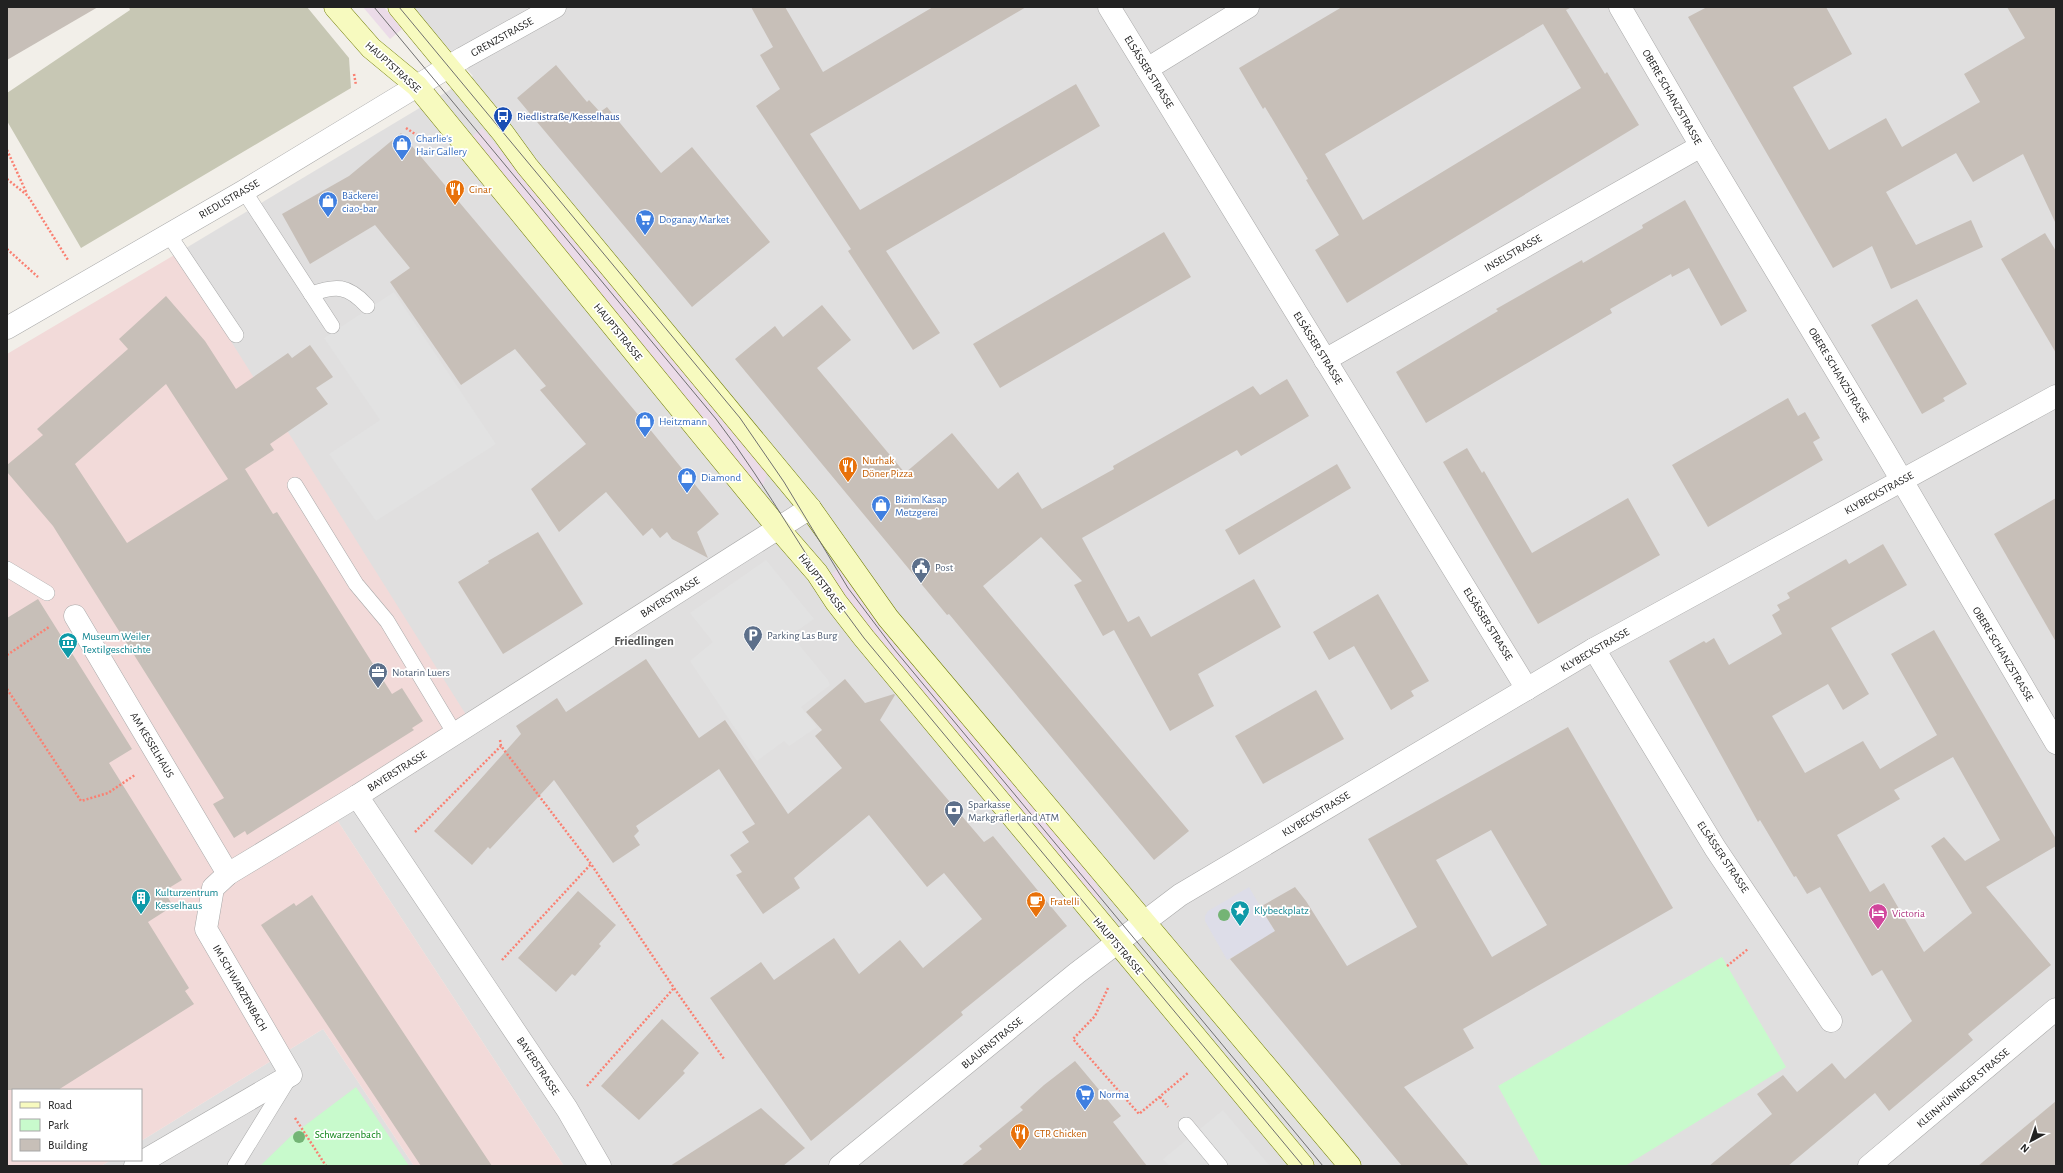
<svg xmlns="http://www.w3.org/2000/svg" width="2063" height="1173" viewBox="0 0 2063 1173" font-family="'Alegreya Sans',sans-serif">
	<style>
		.residential { fill: #e0dfdf }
		.commercial { fill: #f2dad9 }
		.industrial { fill: #ebdbe8 }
		.construction { fill: #c7c7b4 }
		.park { fill: #c8facc }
		.parking { fill: #e2e2e2 }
		.plaza { fill: #dddde8 }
		.building { fill: #c7bfb8; fill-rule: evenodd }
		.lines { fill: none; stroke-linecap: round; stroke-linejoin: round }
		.service-casing { stroke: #a9a9a9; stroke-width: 16 }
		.minor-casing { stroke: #a9a9a9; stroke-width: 23 }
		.secondary-casing { stroke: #707d05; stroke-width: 23 }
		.path { stroke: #fa8072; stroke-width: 2.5; stroke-dasharray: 2 2; stroke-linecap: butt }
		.service { stroke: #fff; stroke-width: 15 }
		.minor { stroke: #fff; stroke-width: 22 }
		.secondary { stroke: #f7fabf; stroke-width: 22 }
		.tram { stroke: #707070; stroke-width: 1 }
		.tree { fill: #74b475 }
		.labels { text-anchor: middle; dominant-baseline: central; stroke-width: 3.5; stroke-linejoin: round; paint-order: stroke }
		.street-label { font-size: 11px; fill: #222; stroke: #fff }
		.transit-label { font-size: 11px; fill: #164399; stroke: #fff; text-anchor: start }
		.shop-label { font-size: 11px; fill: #366cbe; stroke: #fff; text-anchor: start }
		.food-label { font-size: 11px; fill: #c56008; stroke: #fff; text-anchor: start }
		.service-label { font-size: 11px; fill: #4e5e75; stroke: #fff; text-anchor: start }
		.culture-label { font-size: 11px; fill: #0d838f; stroke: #fff; text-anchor: start }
		.hotel-label { font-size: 11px; fill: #b23c85; stroke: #fff; text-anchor: start }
		.park-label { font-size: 11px; fill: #0c8416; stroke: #fff }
		.quarter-label { font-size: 13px; font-weight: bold; fill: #555; stroke: #fff }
	</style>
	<rect width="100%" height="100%" fill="#f2efe9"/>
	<!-- residential -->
	<g class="residential">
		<polygon points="412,7 2056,7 2056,1166 564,1166 337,820 176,254 473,76"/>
		<polygon points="323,1029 414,1166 101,1166 111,1160 141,1160 141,1141"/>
	</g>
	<!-- commercial -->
	<polygon class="commercial" points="176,254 475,729 337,820 564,1166 414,1166 323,1029 141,1141 141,1090 13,1090 13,1160 111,1160 101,1166 7,1166 7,354"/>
	<!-- industrial -->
	<g class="industrial">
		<polygon points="363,7 384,7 402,29 390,39"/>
		<polygon points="482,128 700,388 762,464 767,474 763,485 758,486 471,137"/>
		<polygon points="843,565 1093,879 1100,891 1101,898 1098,902 1094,902 827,577"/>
	</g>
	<!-- construction -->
	<polygon class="construction" points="129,7 307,7 349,58 351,88 81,248 7,121 7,93 130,10"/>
	<!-- park -->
	<g class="park">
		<polygon points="1722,957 1786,1067 1625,1166 1542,1166 1498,1086"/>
		<polygon points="356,1087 409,1166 260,1166 291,1136"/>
	</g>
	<!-- parking -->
	<g class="parking">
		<polygon points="394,292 496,444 376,521 329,454 380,420 324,338"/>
		<polygon points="766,560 814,619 791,635 828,680 830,685 801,707 817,727 789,746 784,741 757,761 690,661 713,642 690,613"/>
		<polygon points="1223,1110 1270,1166 1169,1166 1163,1159"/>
	</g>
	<!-- plaza -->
	<polygon class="plaza" points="1249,887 1275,932 1227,960 1205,921 1205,916 1208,911"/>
	<!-- building -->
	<g class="building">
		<polygon points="7,7 98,7 7,60"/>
		<polygon points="751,7 785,7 823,72 933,7 1026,7 810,134 860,210 1076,84 1100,126 886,251 940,333 913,350 848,251 851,249 756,106 780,89 760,55 773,47"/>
		<path d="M1342,7H1572L1566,10L1605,74L1607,72L1639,125L1347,303L1315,250L1339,235L1306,180L1308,179L1265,107L1263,109L1239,68ZM1543,24L1581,88L1363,220L1325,154Z"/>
		<polygon points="1707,7 1826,7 1852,54 1793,87 1829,150 1886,118 1902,147 1980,102 1964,74 2025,38 2007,7 2056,7 2056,224 2023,154 1973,182 1956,153 1886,192 1916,245 1971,220 1983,247 1891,289 1872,246 1833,268 1688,17"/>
		<polygon points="556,65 587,102 589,100 600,112 607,107 661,173 692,147 770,242 692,307 517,98"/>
		<polygon points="401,133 635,411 719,514 697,532 708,558 672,539 667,532 660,538 652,528 643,536 606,492 559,532 531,489 586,444 540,390 546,386 515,349 461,385 390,282 410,268 375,225 310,264 282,214 349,176"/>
		<polygon points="1685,200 1747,311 1721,326 1689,268 1672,277 1671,274 1610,309 1612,313 1426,423 1396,372 1498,311 1496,309 1582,260 1583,263 1643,228 1642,225"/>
		<polygon points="1164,232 1191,277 1000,388 973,344"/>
		<polygon points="2045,233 2056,251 2056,353 2001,259"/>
		<path d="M166,296L205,341L236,389L288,353L292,358L310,345L333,377L316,388L328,404L270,444L274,450L242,471L245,469L273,514L277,512L392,694L402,688L423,721L412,728L414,730L247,835L245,831L234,838L213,804L224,798L53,526L7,472V465L43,435L37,429L128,349L119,339ZM166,384L228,479L127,543L75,464Z"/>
		<polygon points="1917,299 1967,384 1943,398 1945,401 1922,414 1871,325"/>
		<polygon points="822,305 851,340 817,368 905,473 952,433 998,489 1018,472 1042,509 1114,469 1113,466 1253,386 1260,395 1287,379 1309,416 1241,456 1237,450 1082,538 1128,622 1139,616 1151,637 1254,579 1281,627 1198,674 1214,706 1170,731 1114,630 1103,636 1074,585 1082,581 1041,537 983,586 1189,831 1154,860 949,614 947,615 735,359 775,326 783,337"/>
		<polygon points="1788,398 1798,416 1805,412 1820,438 1813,442 1823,460 1708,527 1672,465"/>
		<polygon points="1467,448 1482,473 1484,471 1532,553 1628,498 1660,555 1538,624 1443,462"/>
		<polygon points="1337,464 1351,488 1239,555 1225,530"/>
		<polygon points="2056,498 2056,642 1994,534"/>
		<polygon points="538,532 583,604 503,654 458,582 489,563 488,561"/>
		<path d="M1883,544L1907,585L1831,628L1869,694L1843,710L1828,684L1772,716L1805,773L1863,741L1880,769L1937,735L1891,654L1934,630L2056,839V846L1986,887L2051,965L1968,1034L1973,1040L1889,1111L1875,1093L1788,1166H1709L1772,1114L1757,1094L1783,1075L1797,1092L1832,1063L1845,1079L1912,1021L1882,970L1872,976L1820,887L1807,894L1796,876L1794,877L1760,820L1758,822L1669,661L1704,641L1706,643L1714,638L1729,665L1782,634L1772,615L1780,610L1777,605L1790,598L1787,593L1846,559L1849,564ZM1953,757L2000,840L1965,861L1944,837L1931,846L1972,913L1924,952L1884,883L1870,892L1837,835L1900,799L1894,790Z"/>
		<polygon points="1378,594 1429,681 1411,691 1414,696 1391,710 1354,646 1329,660 1313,632"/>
		<polygon points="38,599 132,749 109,763 182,880 164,891 173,906 148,922 189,988 185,991 194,1004 58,1090 7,1090 7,618"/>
		<polygon points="646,659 699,738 725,720 788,814 842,768 815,736 822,730 806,712 845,679 865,703 894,694 895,695 880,720 984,842 993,836 1067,926 961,1012 963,1015 811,1141 710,998 761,962 774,980 834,938 859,974 900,940 923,968 982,919 944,873 927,887 869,815 794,878 800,888 763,914 736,875 742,872 730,855 749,842 742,832 755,824 719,769 636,826 639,831 634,836 640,845 613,863 554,780 490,849 488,847 472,865 434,831 521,734 516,726 557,698 566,712"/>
		<polygon points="1316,690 1344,739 1263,784 1235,736"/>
		<path d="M1568,727L1673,908L1463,1029L1474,1048L1404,1087L1469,1166H1402L1230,959L1275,931L1260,907L1295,887L1306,901L1347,966L1417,927L1368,839ZM1491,830L1547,925L1492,957L1436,860Z"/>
		<polygon points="578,891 616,925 599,944 601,946 575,976 572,974 556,992 518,958"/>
		<polygon points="312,895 492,1166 421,1166 261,925 294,903 296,906"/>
		<polygon points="662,1019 699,1053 683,1071 685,1073 639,1120 601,1086"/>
		<polygon points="1075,1061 1121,1116 1113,1122 1147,1166 961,1166 982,1149 979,1146 1023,1110 1020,1107 1044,1085"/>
		<polygon points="2056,1101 2056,1166 1978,1166"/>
		<polygon points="761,1108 805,1148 783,1166 670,1166"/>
	</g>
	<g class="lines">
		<!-- service casing -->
		<g class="service-casing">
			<g id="service">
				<polyline points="244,191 332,326"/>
				<polyline points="169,235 236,335"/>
				<path d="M311,294C336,285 348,285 367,306"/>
				<polyline points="295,485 356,584 387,621 455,734"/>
				<polyline points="7,569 47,593"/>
				<polyline points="1186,1125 1220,1166"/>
				<polyline points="235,1166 289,1078"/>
			</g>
		</g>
		<!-- minor casing -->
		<g class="minor-casing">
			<g id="minor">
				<polyline points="1109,7 1527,689"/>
				<polyline points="1620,7 1701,146 1884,450 2056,743"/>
				<polyline points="1147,69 1248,7"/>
				<polyline points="7,328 244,191 463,58 555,7"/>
				<polyline points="1325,360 1701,146"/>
				<polyline points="75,616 228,874"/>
				<polyline points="1594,649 1715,848 1831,1021"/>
				<polyline points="357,796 567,1109 600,1166"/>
				<polyline points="135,1166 291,1075 206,929 213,888 228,874 357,796 810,508"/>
				<polyline points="840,1166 1077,973 1180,895 1594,649 2056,396"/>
				<polyline points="1869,1166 2056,1009"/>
			</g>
		</g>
		<!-- secondary casing -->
		<g class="secondary-casing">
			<g id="secondary">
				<polyline points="335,7 371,48 417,86 778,528 817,573 836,602 864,638 1303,1166"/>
				<polyline points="399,7 503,133 527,166 810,508 888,618 1350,1166"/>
			</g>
		</g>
		<!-- path -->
		<g class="path">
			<polyline points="354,74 356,85"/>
			<polyline points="406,128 418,136"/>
			<polyline points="7,150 27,194"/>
			<polyline points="7,179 28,196 68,260"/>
			<polyline points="7,249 38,277"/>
			<polyline points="7,655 49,627"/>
			<polyline points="7,689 81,801 108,793 135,775"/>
			<polyline points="500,740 501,746 591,864 674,988 724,1059"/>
			<polyline points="415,832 501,746"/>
			<polyline points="502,960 591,864"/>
			<polyline points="1727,966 1748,949"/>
			<polyline points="1108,988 1095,1016 1073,1039 1139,1114 1188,1073"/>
			<polyline points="587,1086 674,988"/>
			<polyline points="1160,1097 1168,1107"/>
			<polyline points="295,1118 326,1166"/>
		</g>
		<!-- service -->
		<use href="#service" class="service"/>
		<!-- minor -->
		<use href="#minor" class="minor"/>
		<!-- secondary -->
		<use href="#secondary" class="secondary"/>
		<!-- tram -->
		<g class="tram">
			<path d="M374,7L716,419C770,489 810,568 864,638L1303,1166"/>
			<polyline points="399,7 740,418 784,482 848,588 894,649 1323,1166"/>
		</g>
	</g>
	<!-- trees -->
	<g class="tree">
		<circle cx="1224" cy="915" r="6"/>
		<circle cx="299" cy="1137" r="6"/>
	</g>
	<!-- icons -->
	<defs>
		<g id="bus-pin" transform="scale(1)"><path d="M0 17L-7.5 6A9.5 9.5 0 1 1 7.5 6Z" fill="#1a4fb4" stroke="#fff"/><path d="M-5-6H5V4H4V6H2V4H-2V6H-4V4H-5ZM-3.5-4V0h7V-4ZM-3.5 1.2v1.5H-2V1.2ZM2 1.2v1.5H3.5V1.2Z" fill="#fff"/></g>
		<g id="shop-pin" transform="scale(1)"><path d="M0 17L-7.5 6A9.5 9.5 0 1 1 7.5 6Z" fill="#3f7fe0" stroke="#fff"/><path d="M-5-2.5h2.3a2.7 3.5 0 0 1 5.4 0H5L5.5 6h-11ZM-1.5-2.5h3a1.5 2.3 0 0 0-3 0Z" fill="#fff"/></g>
		<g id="restaurant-pin" transform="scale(1)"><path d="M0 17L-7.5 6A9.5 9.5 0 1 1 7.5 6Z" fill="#e8710a" stroke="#fff"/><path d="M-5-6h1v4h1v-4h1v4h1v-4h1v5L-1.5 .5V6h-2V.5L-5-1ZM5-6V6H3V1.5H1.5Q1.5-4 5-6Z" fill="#fff"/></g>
		<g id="supermarket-pin" transform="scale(1)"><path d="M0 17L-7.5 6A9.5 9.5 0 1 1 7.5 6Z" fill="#3f7fe0" stroke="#fff"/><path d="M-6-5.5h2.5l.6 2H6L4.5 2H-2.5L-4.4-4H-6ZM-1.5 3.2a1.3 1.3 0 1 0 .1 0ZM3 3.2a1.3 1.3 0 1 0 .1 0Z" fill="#fff"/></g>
		<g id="civic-pin" transform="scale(1)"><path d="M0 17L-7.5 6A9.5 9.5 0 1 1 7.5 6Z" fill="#5c6f8a" stroke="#fff"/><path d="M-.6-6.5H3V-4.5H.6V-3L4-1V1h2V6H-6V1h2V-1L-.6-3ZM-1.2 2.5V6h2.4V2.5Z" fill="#fff"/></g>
		<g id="parking-pin" transform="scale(1)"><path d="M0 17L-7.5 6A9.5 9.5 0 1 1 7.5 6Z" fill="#5c6f8a" stroke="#fff"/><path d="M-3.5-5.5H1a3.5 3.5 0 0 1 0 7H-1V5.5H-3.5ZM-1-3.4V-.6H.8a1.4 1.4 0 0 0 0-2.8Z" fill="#fff"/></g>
		<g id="museum-pin" transform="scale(1)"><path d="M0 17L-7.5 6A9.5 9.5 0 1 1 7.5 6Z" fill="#0f9aa8" stroke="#fff"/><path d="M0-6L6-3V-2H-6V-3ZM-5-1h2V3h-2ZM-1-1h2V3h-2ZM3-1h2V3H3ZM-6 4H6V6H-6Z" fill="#fff"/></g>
		<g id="office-pin" transform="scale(1)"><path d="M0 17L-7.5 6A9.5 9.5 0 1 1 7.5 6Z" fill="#5c6f8a" stroke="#fff"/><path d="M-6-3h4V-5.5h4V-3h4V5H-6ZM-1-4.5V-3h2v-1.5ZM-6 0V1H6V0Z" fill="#fff"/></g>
		<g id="bank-pin" transform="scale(1)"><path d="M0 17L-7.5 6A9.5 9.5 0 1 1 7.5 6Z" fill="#5c6f8a" stroke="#fff"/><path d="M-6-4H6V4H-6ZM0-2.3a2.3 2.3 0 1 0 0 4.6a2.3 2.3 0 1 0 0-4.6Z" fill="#fff"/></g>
		<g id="building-pin" transform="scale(1)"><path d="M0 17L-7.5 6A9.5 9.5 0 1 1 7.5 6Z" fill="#0f9aa8" stroke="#fff"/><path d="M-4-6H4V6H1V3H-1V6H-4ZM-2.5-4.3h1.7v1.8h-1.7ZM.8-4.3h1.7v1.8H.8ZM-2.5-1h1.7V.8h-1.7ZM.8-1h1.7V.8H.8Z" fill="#fff"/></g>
		<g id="cafe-pin" transform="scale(1)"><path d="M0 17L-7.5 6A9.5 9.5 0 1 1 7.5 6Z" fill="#e8710a" stroke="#fff"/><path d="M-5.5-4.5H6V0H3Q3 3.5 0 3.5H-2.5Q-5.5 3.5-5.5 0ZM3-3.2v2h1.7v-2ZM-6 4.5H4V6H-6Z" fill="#fff"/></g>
		<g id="sight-pin" transform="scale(1)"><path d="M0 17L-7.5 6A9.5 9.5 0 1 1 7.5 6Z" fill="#0f9aa8" stroke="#fff"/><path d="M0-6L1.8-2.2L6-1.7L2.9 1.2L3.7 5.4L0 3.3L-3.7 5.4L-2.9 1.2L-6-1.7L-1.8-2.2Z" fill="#fff"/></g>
		<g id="hotel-pin" transform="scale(1)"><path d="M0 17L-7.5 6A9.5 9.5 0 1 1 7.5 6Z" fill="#d1479c" stroke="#fff"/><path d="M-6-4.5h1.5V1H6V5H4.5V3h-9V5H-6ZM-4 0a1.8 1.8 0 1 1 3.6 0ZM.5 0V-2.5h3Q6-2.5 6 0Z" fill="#fff"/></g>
	</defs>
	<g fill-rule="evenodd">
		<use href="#bus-pin" x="503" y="116"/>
		<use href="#shop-pin" x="402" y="144"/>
		<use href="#restaurant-pin" x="455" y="189"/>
		<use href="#shop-pin" x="328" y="201"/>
		<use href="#supermarket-pin" x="645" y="219"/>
		<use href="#shop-pin" x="645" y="421"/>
		<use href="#restaurant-pin" x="848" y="466"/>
		<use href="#shop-pin" x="687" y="477"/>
		<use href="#shop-pin" x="881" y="505"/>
		<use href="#civic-pin" x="921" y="567"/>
		<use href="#parking-pin" x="753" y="635"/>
		<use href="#museum-pin" x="68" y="642"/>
		<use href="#office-pin" x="378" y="672"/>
		<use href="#bank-pin" x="954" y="810"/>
		<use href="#building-pin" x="141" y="898"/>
		<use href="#cafe-pin" x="1036" y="901"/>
		<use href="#sight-pin" x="1240" y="910"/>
		<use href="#hotel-pin" x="1878" y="913"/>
		<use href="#supermarket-pin" x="1085" y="1094"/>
		<use href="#restaurant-pin" x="1020" y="1133"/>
	</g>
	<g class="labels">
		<!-- street labels -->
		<g class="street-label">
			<text transform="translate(502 37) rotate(-29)">GRENZSTRASSE</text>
			<text transform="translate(393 67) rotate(42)">HAUPTSTRASSE</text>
			<text transform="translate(1149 72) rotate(58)">ELSÄSSER STRASSE</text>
			<text transform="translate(1672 97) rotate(60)">OBERE SCHANZSTRASSE</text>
			<text transform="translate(229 199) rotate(-30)">RIEDLISTRASSE</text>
			<text transform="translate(1513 253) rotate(-30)">INSELSTRASSE</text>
			<text transform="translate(618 332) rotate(51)">HAUPTSTRASSE</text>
			<text transform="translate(1318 348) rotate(58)">ELSÄSSER STRASSE</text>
			<text transform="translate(1839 375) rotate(59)">OBERE SCHANZSTRASSE</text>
			<text transform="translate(1879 493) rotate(-29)">KLYBECKSTRASSE</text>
			<text transform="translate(822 583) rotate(53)">HAUPTSTRASSE</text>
			<text transform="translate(670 597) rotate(-32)">BAYERSTRASSE</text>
			<text transform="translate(1488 624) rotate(58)">ELSÄSSER STRASSE</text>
			<text transform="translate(1595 650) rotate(-30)">KLYBECKSTRASSE</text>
			<text transform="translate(2003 654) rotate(59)">OBERE SCHANZSTRASSE</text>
			<text transform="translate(152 745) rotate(59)">AM KESSELHAUS</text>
			<text transform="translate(397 771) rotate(-32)">BAYERSTRASSE</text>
			<text transform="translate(1316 814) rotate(-31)">KLYBECKSTRASSE</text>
			<text transform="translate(1723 857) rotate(56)">ELSÄSSER STRASSE</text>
			<text transform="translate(1118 946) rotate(50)">HAUPTSTRASSE</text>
			<text transform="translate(240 988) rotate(60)">IM SCHWARZENBACH</text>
			<text transform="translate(992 1043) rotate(-39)">BLAUENSTRASSE</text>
			<text transform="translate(538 1066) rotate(56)">BAYERSTRASSE</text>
			<text transform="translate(1963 1088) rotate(-40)">KLEINHÜNINGER STRASSE</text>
		</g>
		<!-- transit labels -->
		<g class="transit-label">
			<text x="517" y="116">Riedlistraße/Kesselhaus</text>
		</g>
		<!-- shop labels -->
		<g class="shop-label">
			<text x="416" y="138">Charlie's<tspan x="416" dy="13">Hair Gallery</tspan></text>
			<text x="342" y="195">Bäckerei<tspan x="342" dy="13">ciao-bar</tspan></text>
			<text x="659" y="219">Doganay Market</text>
			<text x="659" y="421">Heitzmann</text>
			<text x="701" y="477">Diamond</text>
			<text x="895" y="499">Bizim Kasap<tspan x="895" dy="13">Metzgerei</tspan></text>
			<text x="1099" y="1094">Norma</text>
		</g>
		<!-- food labels -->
		<g class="food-label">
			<text x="469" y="189">Cinar</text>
			<text x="862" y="460">Nurhak<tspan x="862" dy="13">Döner Pizza</tspan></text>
			<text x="1050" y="901">Fratelli</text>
			<text x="1034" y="1133">CTR Chicken</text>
		</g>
		<!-- service labels -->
		<g class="service-label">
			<text x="935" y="567">Post</text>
			<text x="767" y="635">Parking Las Burg</text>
			<text x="392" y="672">Notarin Luers</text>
			<text x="968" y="804">Sparkasse<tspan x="968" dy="13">Markgräflerland ATM</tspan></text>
		</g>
		<!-- culture labels -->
		<g class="culture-label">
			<text x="82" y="636">Museum Weiler<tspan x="82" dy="13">Textilgeschichte</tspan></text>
			<text x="155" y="892">Kulturzentrum<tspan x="155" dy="13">Kesselhaus</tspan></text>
			<text x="1254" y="910">Klybeckplatz</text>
		</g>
		<!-- hotel labels -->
		<g class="hotel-label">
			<text x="1892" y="913">Victoria</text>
		</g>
		<!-- park labels -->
		<g class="park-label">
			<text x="348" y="1134">Schwarzenbach</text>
		</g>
		<!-- quarter labels -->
		<g class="quarter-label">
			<text x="644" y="641">Friedlingen</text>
		</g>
	</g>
	<!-- border -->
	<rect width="2063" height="1173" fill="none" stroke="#222222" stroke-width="16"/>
	<!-- legend -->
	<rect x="12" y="1089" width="130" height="72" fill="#ffffff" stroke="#a7a7a7"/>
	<rect x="20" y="1102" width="20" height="6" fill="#f7fabf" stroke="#a7a7a7"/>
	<text x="48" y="1109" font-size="12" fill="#222222">Road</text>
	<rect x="20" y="1119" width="20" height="12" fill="#c8facc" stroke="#a7a7a7"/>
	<text x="48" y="1129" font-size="12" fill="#222222">Park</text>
	<rect x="20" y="1139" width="20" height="12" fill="#c7bfb8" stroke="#a7a7a7"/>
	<text x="48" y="1149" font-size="12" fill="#222222">Building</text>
	<!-- north arrow -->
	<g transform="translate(2031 1141) rotate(220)" stroke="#ffffff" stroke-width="3" paint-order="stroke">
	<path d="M0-3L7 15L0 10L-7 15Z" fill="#222222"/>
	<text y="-6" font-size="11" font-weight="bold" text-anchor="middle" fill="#222222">N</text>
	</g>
</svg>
